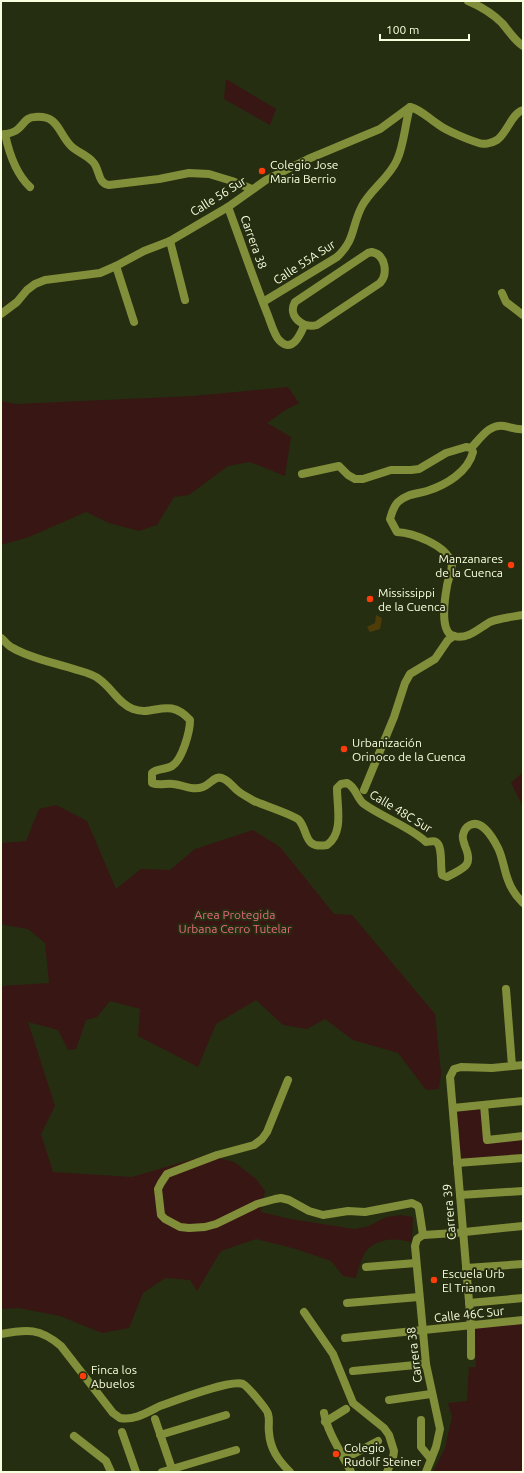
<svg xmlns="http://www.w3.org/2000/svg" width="524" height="1473" viewBox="0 0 524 1473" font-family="Ubuntu,sans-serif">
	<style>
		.green { fill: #381613 }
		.water { fill: #4f3d09 }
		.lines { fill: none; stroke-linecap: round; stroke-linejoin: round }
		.minor { stroke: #828f3a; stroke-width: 8 }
		.poi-dot { fill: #ff3d0a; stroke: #262e11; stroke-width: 1.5 }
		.labels { text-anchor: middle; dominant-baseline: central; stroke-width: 4; stroke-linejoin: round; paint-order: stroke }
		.poi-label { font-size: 12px; fill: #f8ffde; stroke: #262e11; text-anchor: start }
		.street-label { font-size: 12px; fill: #f8ffde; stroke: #262e11 }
		.park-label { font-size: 12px; fill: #e76a7c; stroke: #262e11 }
	</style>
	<rect width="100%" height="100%" fill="#262e11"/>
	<!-- green -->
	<g class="green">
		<polygon points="226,79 276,109 270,125 224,99"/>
		<polygon points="288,387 299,403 284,411 267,423 291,437 285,476 250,462 228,466 189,495 174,497 157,525 139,531 109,523 86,512 29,537 1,545 1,401 16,404 193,396"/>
		<polygon points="523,772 523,807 511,783"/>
		<path d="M56,805L87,821L116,889L141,869L170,870L195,849L253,830L280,847L334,914L352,915L435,1014L441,1073L439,1089L426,1090L398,1053L353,1040L325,1019L307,1029L283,1025L256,1000L216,1024L198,1067L138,1036L140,1009L110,1001L97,1017L86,1020L76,1049L68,1050L58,1030L28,1022L55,1106L41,1134L53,1172L132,1177L207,1155L234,1162L256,1179L265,1191L261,1212L290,1219L355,1229L369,1226L386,1217L401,1215L413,1217L412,1237L411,1242C396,1238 380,1238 368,1249C362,1255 358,1270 356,1278L343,1276L331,1261L296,1249L256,1239L221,1251L197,1291L190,1280L165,1278L143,1293L129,1328L102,1333L60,1316L19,1308L1,1309V986L49,983L45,943L28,929L4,925L1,924V843L26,841L39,809Z"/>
		<polygon points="482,1108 486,1142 523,1139 523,1156 461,1160 457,1111"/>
		<polygon points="523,1323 523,1472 433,1472 445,1448 452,1417 448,1403 467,1401 469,1367 476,1367 475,1328"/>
	</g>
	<!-- water -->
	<polygon class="water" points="376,615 382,618 380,629 370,632 367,627 375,623"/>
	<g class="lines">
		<!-- minor -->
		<g class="minor">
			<path d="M468,1C480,6 493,14 502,23C509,31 514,40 523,46"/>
			<path d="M5,134C9,153 16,174 30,187"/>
			<path d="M1,135C7,134 14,133 18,129C24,124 26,117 35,117C59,115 58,133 71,146C77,152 87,155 93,162C100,169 97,183 109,185L159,179L189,173L209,174L232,181L252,189"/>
			<path d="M228,207C241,242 253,278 267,313C270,320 274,335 279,340C292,354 300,335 304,326"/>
			<polyline points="170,241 185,300"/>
			<path d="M372,252C386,255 388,274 380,283L317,325C303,329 287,316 295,302L368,253Z"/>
			<polyline points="116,266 134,322"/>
			<polyline points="502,293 506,302 523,315"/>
			<path d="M263,302L337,257C356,239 351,227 362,206C371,189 389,178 397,160C404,145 405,124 410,107"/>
			<path d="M1,314L17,302L27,290L35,284L45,280L100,273L116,266L144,251L170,241L228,207L266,180L308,159L380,129L410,107C422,110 429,119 439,125C447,131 469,140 479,143C484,145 492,143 497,140C507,133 512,113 523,110"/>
			<path d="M471,448C480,439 490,423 504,426C511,427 516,430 523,429"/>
			<path d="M302,474L339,466L348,475L355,479H363L391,470H411L419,469L446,453L466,447L471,448L473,452C468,472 446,485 427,491C417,494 406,494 398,502C393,507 392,513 390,519L397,532C413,533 446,545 451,562C454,569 448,578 447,586C445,597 439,633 454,636C468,640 479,628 490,622C500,618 512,617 523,615"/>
			<path d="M1,638C5,641 8,646 13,648C31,659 57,663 77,670C84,672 93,674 99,679C112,688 119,704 133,709C154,717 168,696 190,720C190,732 182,760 172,766C165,770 157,768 152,773V783C159,786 166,783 173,784C184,785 192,791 203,787C211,784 215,774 224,779C230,782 233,787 238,791C243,795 249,798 254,801C263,805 294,815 299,820C309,832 303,849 327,845C344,833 337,807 337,788L341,784L347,783C356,787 357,799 364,804C382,817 412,828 426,842C429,842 433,840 436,842C443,846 440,866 442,875L447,877C463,868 474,867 465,846C464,842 462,839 463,835C464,830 466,827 470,825C482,819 493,838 498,848C503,858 504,870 508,880C511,889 517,897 523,903"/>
			<polyline points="364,790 394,717 405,683 410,674 435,659 448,640 454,636"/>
			<polyline points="506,989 512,1066"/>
			<polyline points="288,1080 267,1132 262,1139 254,1145 217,1155 167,1174 161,1183 158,1189 161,1215 165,1219 180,1227 189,1228 205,1227 216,1224 257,1204 275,1199 281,1198 289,1200 309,1211 323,1215 348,1211 365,1212 412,1203 418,1206 419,1209 423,1235"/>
			<polyline points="484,1105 487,1140 523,1136"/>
			<polyline points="453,1108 523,1101"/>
			<polyline points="457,1163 523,1158"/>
			<polyline points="460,1195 523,1191"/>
			<polyline points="366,1267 416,1263"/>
			<polyline points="466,1268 523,1264"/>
			<polyline points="347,1303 419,1297"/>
			<polyline points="469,1303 523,1298"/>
			<polyline points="304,1312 333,1354 353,1403 384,1428 389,1435 394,1451 393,1458 387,1472"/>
			<path d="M1,1334C27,1329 40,1328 61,1346L113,1413L120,1418C134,1421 148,1412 160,1406C174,1401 231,1379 243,1384C247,1386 268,1410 268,1414C270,1420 268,1426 269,1432C270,1449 278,1460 290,1472"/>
			<polyline points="345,1338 523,1320"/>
			<polyline points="471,1356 471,1325 450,1077 454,1069 461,1067 492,1068 523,1065"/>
			<polyline points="353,1371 426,1364"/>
			<polyline points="389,1400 431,1394"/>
			<path d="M324,1413C328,1434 342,1453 351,1472"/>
			<polyline points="155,1419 173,1472"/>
			<polyline points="421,1420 421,1447 431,1459"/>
			<polyline points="325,1422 346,1409"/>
			<polyline points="122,1432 136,1472"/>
			<polyline points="160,1435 226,1415"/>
			<polyline points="74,1436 106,1461 111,1472"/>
			<polyline points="344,1459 378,1441"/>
			<polyline points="162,1472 236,1450"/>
			<polyline points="426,1472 436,1447 440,1429 426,1364 415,1246 417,1239 423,1235 455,1233 523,1226"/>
		</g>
	</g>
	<!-- markers -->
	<g class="poi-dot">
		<circle cx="262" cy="171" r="4"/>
		<circle cx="511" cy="565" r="4"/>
		<circle cx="370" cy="599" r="4"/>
		<circle cx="344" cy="749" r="4"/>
		<circle cx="434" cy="1280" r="4"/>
		<circle cx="83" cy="1376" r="4"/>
		<circle cx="336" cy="1454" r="4"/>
	</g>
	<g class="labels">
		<!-- poi labels -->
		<g class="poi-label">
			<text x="270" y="164">Colegio Jose<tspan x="270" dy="14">Maria Berrio</tspan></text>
			<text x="503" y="558" text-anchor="end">Manzanares<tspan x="503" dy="14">de la Cuenca</tspan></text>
			<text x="378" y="592">Mississippi<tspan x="378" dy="14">de la Cuenca</tspan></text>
			<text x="352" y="742">Urbanización<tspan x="352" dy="14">Orinoco de la Cuenca</tspan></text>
			<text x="442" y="1273">Escuela Urb<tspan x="442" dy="14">El Trianon</tspan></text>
			<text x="91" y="1369">Finca los<tspan x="91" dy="14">Abuelos</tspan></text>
			<text x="344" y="1447">Colegio<tspan x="344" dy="14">Rudolf Steiner</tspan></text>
		</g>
		<!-- street labels -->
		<g class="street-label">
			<text transform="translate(218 196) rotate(-32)">Calle 56 Sur</text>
			<text transform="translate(254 242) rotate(70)">Carrera 38</text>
			<text transform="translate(304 262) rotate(-33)">Calle 55A Sur</text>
			<text transform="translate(401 811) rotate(31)">Calle 48C Sur</text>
			<text transform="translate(449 1212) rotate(-95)">Carrera 39</text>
			<text transform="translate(469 1314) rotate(-6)">Calle 46C Sur</text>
			<text transform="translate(414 1355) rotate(-97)">Carrera 38</text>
		</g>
		<!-- park labels -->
		<g class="park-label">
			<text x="235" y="914">Area Protegida<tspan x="235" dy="14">Urbana Cerro Tutelar</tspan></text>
		</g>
	</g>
	<!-- border -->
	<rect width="524" height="1473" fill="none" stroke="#f8ffde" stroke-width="4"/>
	<!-- scale -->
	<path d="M380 34v6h89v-6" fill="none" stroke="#f8ffde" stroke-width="2"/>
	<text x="386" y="34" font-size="12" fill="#f8ffde" stroke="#262e11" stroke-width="3" paint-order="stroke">100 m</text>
</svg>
